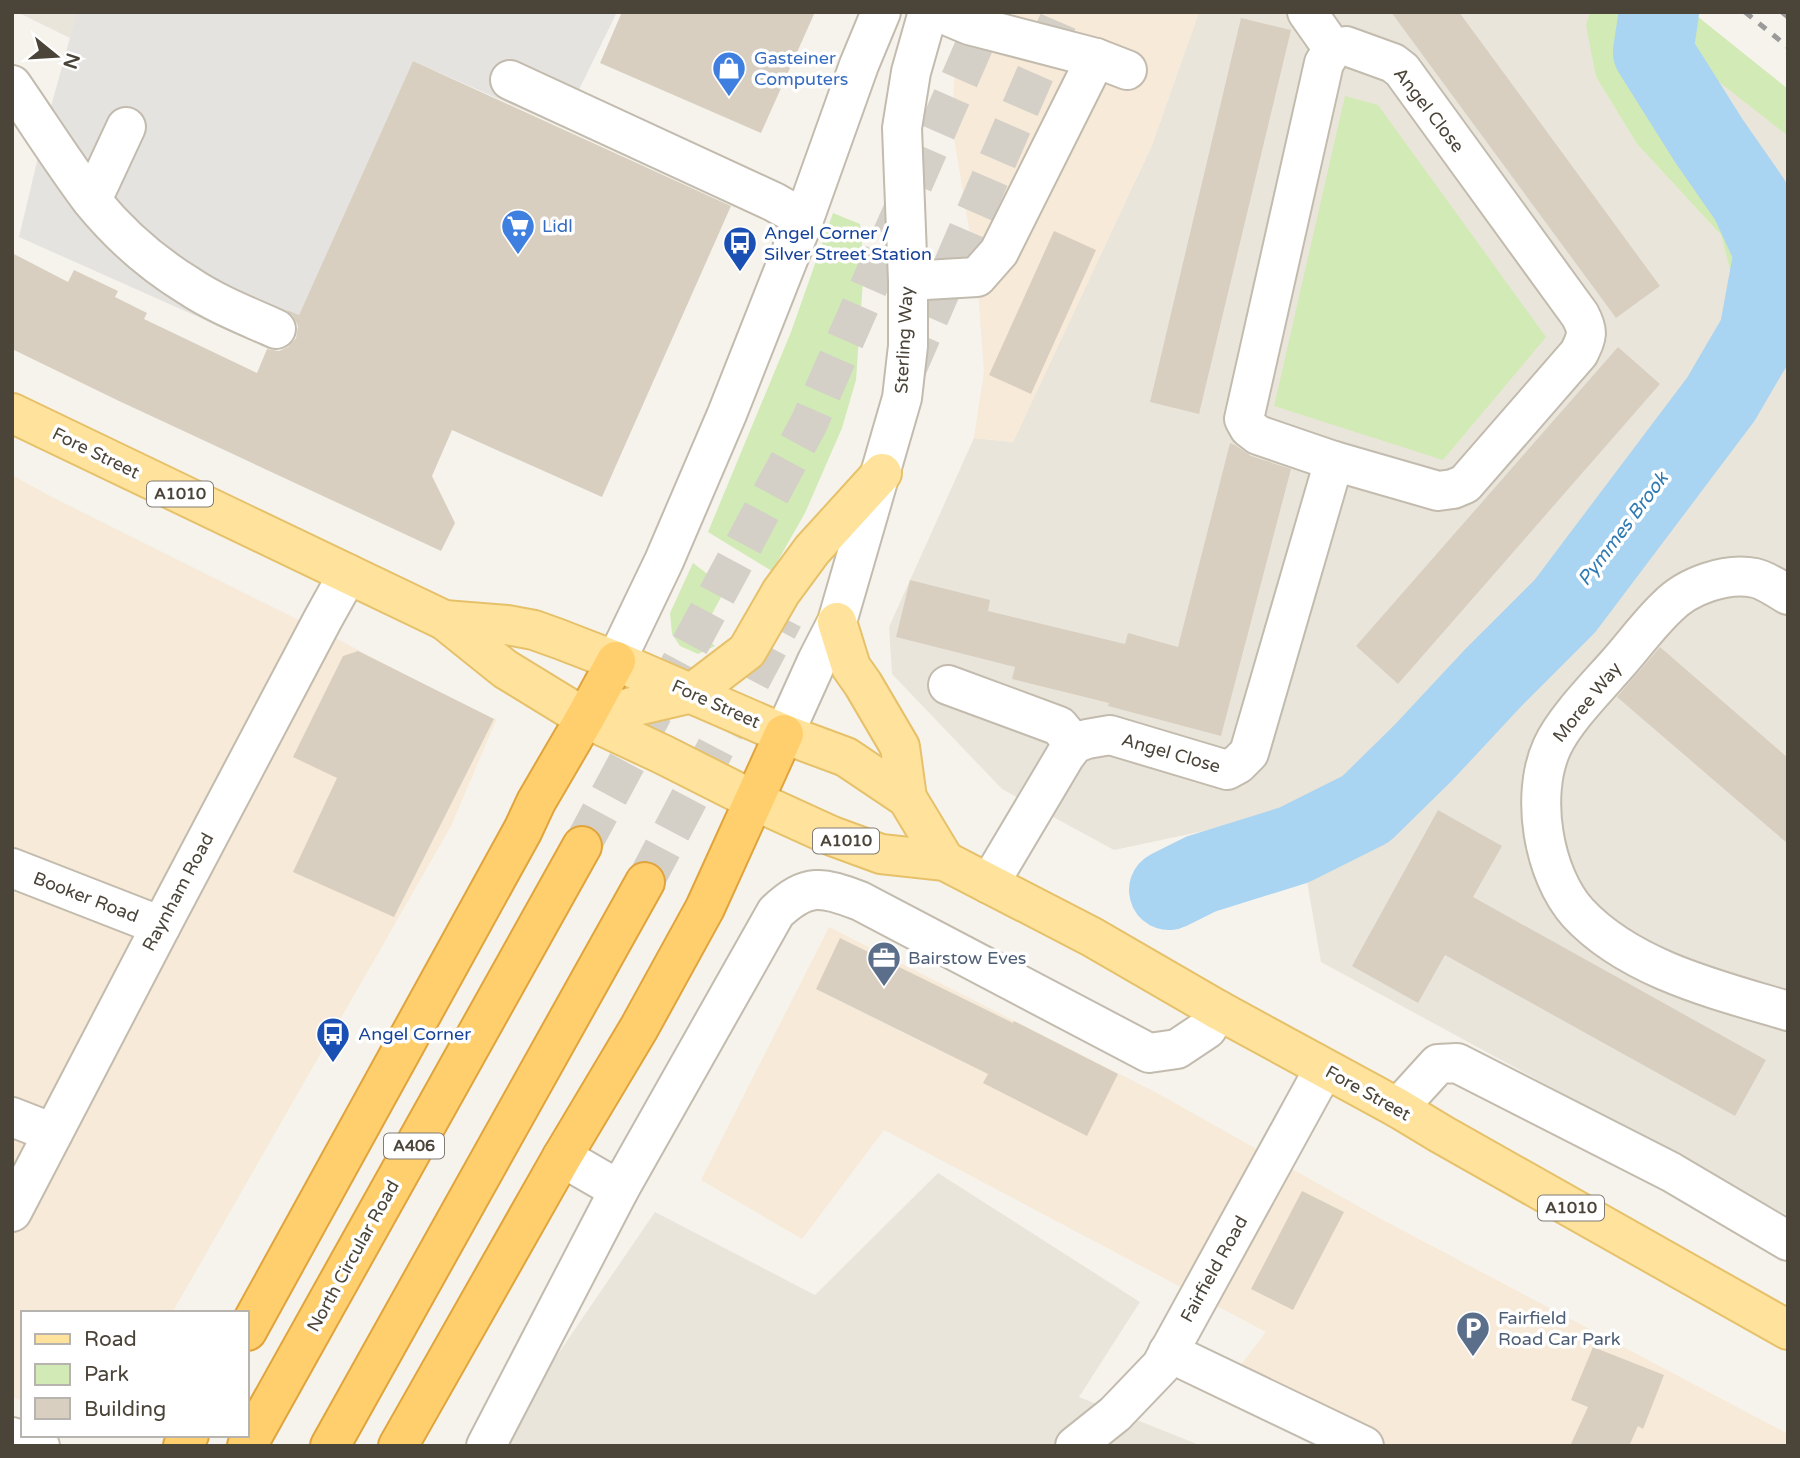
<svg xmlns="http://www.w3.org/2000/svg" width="1800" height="1458" viewBox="0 0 1800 1458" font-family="'Varela Round',sans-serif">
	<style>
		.residential { fill: #eae5da }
		.commercial { fill: #f7ead8 }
		.green { fill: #d2eab5 }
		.parking { fill: #e5e3e0 }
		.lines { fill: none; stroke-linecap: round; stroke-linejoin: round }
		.river { stroke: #a9d4f2; stroke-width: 80 }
		.building { fill: #d8cfc1 }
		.highway-tunnel { stroke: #d4d0c8; stroke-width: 38; stroke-dasharray: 38 19; stroke-linecap: butt }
		.minor-casing { stroke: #c2bbae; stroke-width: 42 }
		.major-casing { stroke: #e6c16a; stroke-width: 42 }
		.highway-casing { stroke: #e0a43c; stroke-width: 42 }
		.minor { stroke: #fff; stroke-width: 38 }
		.major { stroke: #ffe39c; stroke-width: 38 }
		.highway { stroke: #ffcf6e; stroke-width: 38 }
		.rail { stroke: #9a9a9a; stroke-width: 5; stroke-dasharray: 9 9; stroke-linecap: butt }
		.labels { text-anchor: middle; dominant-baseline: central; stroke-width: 7; stroke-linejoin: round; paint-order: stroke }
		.shield { fill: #fff; stroke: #817c74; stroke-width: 2 }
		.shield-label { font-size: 16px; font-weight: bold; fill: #4b4439 }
		.shop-label { font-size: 18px; fill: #366cbe; stroke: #fff; text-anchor: start }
		.street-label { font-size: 18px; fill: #4b4439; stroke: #fff }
		.transit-label { font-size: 18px; fill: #164399; stroke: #fff; text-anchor: start }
		.service-label { font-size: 18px; fill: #4e5e75; stroke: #fff; text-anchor: start }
		.water-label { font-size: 19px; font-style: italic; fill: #2e7ab2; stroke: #fff }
	</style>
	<rect width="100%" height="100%" fill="#f6f3ec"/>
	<!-- residential -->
	<g class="residential">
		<polygon points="17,12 86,12 76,41"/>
		<polygon points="1199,12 1590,12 1587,25 1596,77 1637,144 1721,235 1742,317 1735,350 1595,531 1376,765 1276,826 1218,828 1114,850 1002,789 892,674 889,627 974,438 1013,442 1152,145"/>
		<polygon points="1694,61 1788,136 1788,241 1777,212 1729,138"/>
		<polygon points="1788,341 1788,1216 1321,962 1304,864 1441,769 1706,478"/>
		<polygon points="938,1173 1140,1302 1079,1397 1202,1446 495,1446 655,1212 815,1295"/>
	</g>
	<!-- commercial -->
	<g class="commercial">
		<polygon points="973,12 1199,12 1152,145 1013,442 974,438 984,371 977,277 952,126 955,66"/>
		<polygon points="12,475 52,497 343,642 437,691 494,719 497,718 451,826 172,1313 23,1313 23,1401 12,1397"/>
		<polygon points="829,927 1159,1094 1381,1219 1788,1434 1788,1446 1326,1446 1221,1391 1266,1332 884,1130 802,1239 701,1180"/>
	</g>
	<!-- green -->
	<g class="green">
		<polygon points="1590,12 1692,12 1788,89 1788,136 1695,63 1729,138 1777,212 1788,241 1788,341 1706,478 1525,698 1441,769 1327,849 1302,810 1376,765 1595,531 1735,350 1742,317 1721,235 1637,144 1596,77 1586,25"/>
		<polygon points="1345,96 1378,105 1546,337 1443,460 1274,406"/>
		<polygon points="833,213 860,224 864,267 856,380 842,428 805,513 772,571 708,532 791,332"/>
		<polygon points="693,563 726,588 701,634 715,646 698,654 680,646 672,634 670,613"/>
	</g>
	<!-- parking -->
	<polygon class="parking" points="77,12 617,12 570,108 564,128 413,61 299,315 285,309 268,348 19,237 44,132"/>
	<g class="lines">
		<!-- river -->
		<polyline class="river" points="1169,890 1201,874 1294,845 1366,809 1423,753 1493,678 1565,606 1721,399 1759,334 1774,252 1750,200 1709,141 1653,52 1659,12"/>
	</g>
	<!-- building -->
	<g class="building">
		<polygon points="622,12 815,12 761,133 600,63"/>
		<polygon points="1391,12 1459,12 1660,286 1616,318"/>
		<polygon points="1241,18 1291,30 1199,414 1150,402"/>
		<polygon points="413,61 731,206 602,497 452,430 432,476 455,523 441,551 119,401 12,349 12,253 68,282 74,270 118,291 115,297 147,313 144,319 257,373 267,349 279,351 288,347 296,338 298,326 293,316 285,309 299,315"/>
		<polygon points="1054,231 1096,250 1031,394 989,375"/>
		<polygon points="1618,347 1660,384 1398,684 1356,646"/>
		<polygon points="1230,443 1235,445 1251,456 1291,469 1221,736 1108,706 1109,703 1012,679 1015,667 896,637 910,580 990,600 988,611 1125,644 1128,633 1178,647"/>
		<polygon points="1660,647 1788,758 1788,844 1617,697"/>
		<polygon points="358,651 494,719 394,917 293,872 337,778 293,757 343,656"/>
		<polygon points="1438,810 1502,846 1473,897 1766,1060 1735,1116 1445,955 1418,1003 1352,966"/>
		<polygon points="840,938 1013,1023 1014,1021 1118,1074 1087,1136 983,1083 988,1074 816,989"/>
		<polygon points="1302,1191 1344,1212 1293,1310 1251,1289"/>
		<polygon points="1593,1347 1664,1375 1643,1429 1638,1426 1629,1446 1570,1446 1588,1407 1571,1400"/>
	</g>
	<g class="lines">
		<!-- highway-tunnel -->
		<g class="highway-tunnel">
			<polyline points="907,370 1062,12"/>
			<polyline points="582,846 809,423 989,12"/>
			<polyline points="645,882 784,618"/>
		</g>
		<!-- minor casing -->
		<g class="minor-casing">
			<g id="minor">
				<polyline points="938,12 969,25 1096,58 1127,70"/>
				<polyline points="1307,12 1333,49"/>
				<path d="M1346,46L1393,63L1402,70L1580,315C1589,332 1587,336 1579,353L1465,484L1453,489L1438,491L1334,461L1258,435L1249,428L1244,419L1324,63L1333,49Z"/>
				<polyline points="510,80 774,202 804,219"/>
				<path d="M12,85C39,124 64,164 92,201C119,234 153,264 189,286C216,304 247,316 276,329"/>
				<polyline points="92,200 126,127"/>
				<polyline points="908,281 977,277 999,252 1096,58"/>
				<path d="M1788,595C1778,589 1765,580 1755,578C1726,572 1687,586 1667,607C1649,624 1634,645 1618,663C1598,686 1564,720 1552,747C1530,795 1543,874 1578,913C1630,969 1717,990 1788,1011"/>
				<polyline points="616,661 664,561 727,414 804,219 859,65 881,12"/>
				<polyline points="948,685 1059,726 1074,744"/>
				<polyline points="784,734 817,661 837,622 902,398 908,346 908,281 902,128 911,72 928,12"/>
				<polyline points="12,868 161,926"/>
				<polyline points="989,884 1065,756 1074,744 1087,739 1110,735 1227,770 1238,764 1249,753 1334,461"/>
				<polyline points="1398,1108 1438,1064 1457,1063 1671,1172 1788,1241"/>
				<polyline points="12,1117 53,1133"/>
				<polyline points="562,1157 619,1190"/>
				<polyline points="12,1212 161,926 323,619 348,574"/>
				<polyline points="1168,1352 1364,1446"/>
				<polyline points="12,1437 40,1446"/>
				<path d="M486,1446L619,1190L776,912C808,882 822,887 860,901L1149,1053L1177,1049L1207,1029L1218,1010"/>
				<polyline points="1075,1446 1115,1414 1161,1366 1324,1069"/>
			</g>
		</g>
		<!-- major casing -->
		<g class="major-casing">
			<g id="major">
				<polyline points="12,413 444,620 505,669 585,718 664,755 753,800 832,836 881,854 945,861 1092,937 1218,1010 1398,1108 1441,1134 1788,1330"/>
				<polyline points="444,620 507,625 534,630 559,639 616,661 784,734 846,757 907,798 945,861"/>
				<polyline points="837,622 851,667 863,684 900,747 907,798"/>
				<polyline points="585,718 692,693 747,651 781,592 812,550 882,473"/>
			</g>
		</g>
		<!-- highway casing -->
		<g class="highway-casing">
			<g id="highway">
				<polyline points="247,1331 523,830 536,802 585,718 616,661"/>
				<polyline points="183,1446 189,1435"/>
				<polyline points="247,1446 582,846"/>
				<polyline points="330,1446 645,882"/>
				<polyline points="398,1446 562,1157 639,1028 705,908 784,734"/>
			</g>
		</g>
		<!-- minor -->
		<use href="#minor" class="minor"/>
		<!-- major -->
		<use href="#major" class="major"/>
		<!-- highway -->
		<use href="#highway" class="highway"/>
		<!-- rail -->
		<g class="rail">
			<polyline points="1745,12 1788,47"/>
			<polyline points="1782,12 1788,17"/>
		</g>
	</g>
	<!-- icons -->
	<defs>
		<g id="shop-pin" transform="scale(1.75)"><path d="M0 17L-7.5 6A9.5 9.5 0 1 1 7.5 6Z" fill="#3f7fe0" stroke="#fff"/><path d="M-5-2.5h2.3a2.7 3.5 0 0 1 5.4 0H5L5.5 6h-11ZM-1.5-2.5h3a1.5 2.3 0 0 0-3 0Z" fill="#fff"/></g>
		<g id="supermarket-pin" transform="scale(1.75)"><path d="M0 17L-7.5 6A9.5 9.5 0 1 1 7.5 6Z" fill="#3f7fe0" stroke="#fff"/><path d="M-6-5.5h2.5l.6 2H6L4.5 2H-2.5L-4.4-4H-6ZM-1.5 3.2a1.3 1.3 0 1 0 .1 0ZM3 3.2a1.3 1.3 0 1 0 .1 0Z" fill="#fff"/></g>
		<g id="bus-pin" transform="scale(1.75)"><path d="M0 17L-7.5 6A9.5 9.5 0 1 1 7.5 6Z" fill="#1a4fb4" stroke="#fff"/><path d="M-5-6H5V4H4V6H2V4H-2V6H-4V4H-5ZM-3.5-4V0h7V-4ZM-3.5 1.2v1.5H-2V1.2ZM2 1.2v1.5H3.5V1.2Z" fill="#fff"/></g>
		<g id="office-pin" transform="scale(1.75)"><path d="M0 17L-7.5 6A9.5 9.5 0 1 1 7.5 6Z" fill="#5c6f8a" stroke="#fff"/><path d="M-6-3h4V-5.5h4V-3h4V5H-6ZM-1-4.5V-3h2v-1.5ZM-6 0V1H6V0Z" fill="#fff"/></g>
		<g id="parking-pin" transform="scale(1.75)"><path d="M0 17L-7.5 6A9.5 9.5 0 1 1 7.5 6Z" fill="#5c6f8a" stroke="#fff"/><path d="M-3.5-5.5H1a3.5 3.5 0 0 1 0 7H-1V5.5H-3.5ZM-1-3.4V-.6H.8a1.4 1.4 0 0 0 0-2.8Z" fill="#fff"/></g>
	</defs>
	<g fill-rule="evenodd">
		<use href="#shop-pin" x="729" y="68"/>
		<use href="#supermarket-pin" x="518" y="226"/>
		<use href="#bus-pin" x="740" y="243"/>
		<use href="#office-pin" x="884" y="958"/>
		<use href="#bus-pin" x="333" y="1034"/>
		<use href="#parking-pin" x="1473" y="1328"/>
	</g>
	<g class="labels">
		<!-- shield labels -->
		<g class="shield">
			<rect x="147" y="481.5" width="66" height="25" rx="5"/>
			<rect x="813" y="828.5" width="66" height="25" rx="5"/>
			<rect x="384" y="1133.5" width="60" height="25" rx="5"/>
			<rect x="1538" y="1195.5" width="66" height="25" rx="5"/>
		</g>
		<g class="shield-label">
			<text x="180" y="494">A1010</text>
			<text x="846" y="841">A1010</text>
			<text x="414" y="1146">A406</text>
			<text x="1571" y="1208">A1010</text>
		</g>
		<!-- shop labels -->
		<g class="shop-label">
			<text x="754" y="58">Gasteiner<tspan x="754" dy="21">Computers</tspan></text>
			<text x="542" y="226">Lidl</text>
		</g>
		<!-- street labels -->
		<g class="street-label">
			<text transform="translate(1429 110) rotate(52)">Angel Close</text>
			<text transform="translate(904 340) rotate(-87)">Sterling Way</text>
			<text transform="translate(96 453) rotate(26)">Fore Street</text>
			<text transform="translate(1587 702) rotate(-51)">Moree Way</text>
			<text transform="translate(716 704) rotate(24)">Fore Street</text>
			<text transform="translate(1171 753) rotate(16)">Angel Close</text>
			<text transform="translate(178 892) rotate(-62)">Raynham Road</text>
			<text transform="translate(86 897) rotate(21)">Booker Road</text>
			<text transform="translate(1368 1093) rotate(29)">Fore Street</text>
			<text transform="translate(353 1256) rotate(-61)">North Circular Road</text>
			<text transform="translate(1214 1269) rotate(-61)">Fairfield Road</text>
		</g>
		<!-- transit labels -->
		<g class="transit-label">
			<text x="764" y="233">Angel Corner /<tspan x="764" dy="21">Silver Street Station</tspan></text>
			<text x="358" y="1034">Angel Corner</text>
		</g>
		<!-- service labels -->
		<g class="service-label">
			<text x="908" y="958">Bairstow Eves</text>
			<text x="1498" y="1318">Fairfield<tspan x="1498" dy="21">Road Car Park</tspan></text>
		</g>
		<!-- water labels -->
		<g class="water-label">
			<text transform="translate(1623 529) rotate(-53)">Pymmes Brook</text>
		</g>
	</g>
	<!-- border -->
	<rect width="1800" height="1458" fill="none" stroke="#4b4439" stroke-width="28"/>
	<!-- legend -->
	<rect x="21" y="1311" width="228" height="126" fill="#ffffff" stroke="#b7b4b0" stroke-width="2"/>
	<rect x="35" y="1334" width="35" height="10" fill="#ffe39c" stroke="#b7b4b0" stroke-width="2"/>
	<text x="84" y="1346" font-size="21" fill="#4b4439">Road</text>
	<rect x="35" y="1364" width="35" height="21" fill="#d2eab5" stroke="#b7b4b0" stroke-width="2"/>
	<text x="84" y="1381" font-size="21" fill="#4b4439">Park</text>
	<rect x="35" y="1398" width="35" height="21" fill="#d8cfc1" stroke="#b7b4b0" stroke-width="2"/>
	<text x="84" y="1416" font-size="21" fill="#4b4439">Building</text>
	<!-- north arrow -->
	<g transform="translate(56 56) rotate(108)" stroke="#ffffff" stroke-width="5" paint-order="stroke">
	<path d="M0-5L12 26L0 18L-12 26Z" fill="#4b4439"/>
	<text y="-10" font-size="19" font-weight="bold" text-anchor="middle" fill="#4b4439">N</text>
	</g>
</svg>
